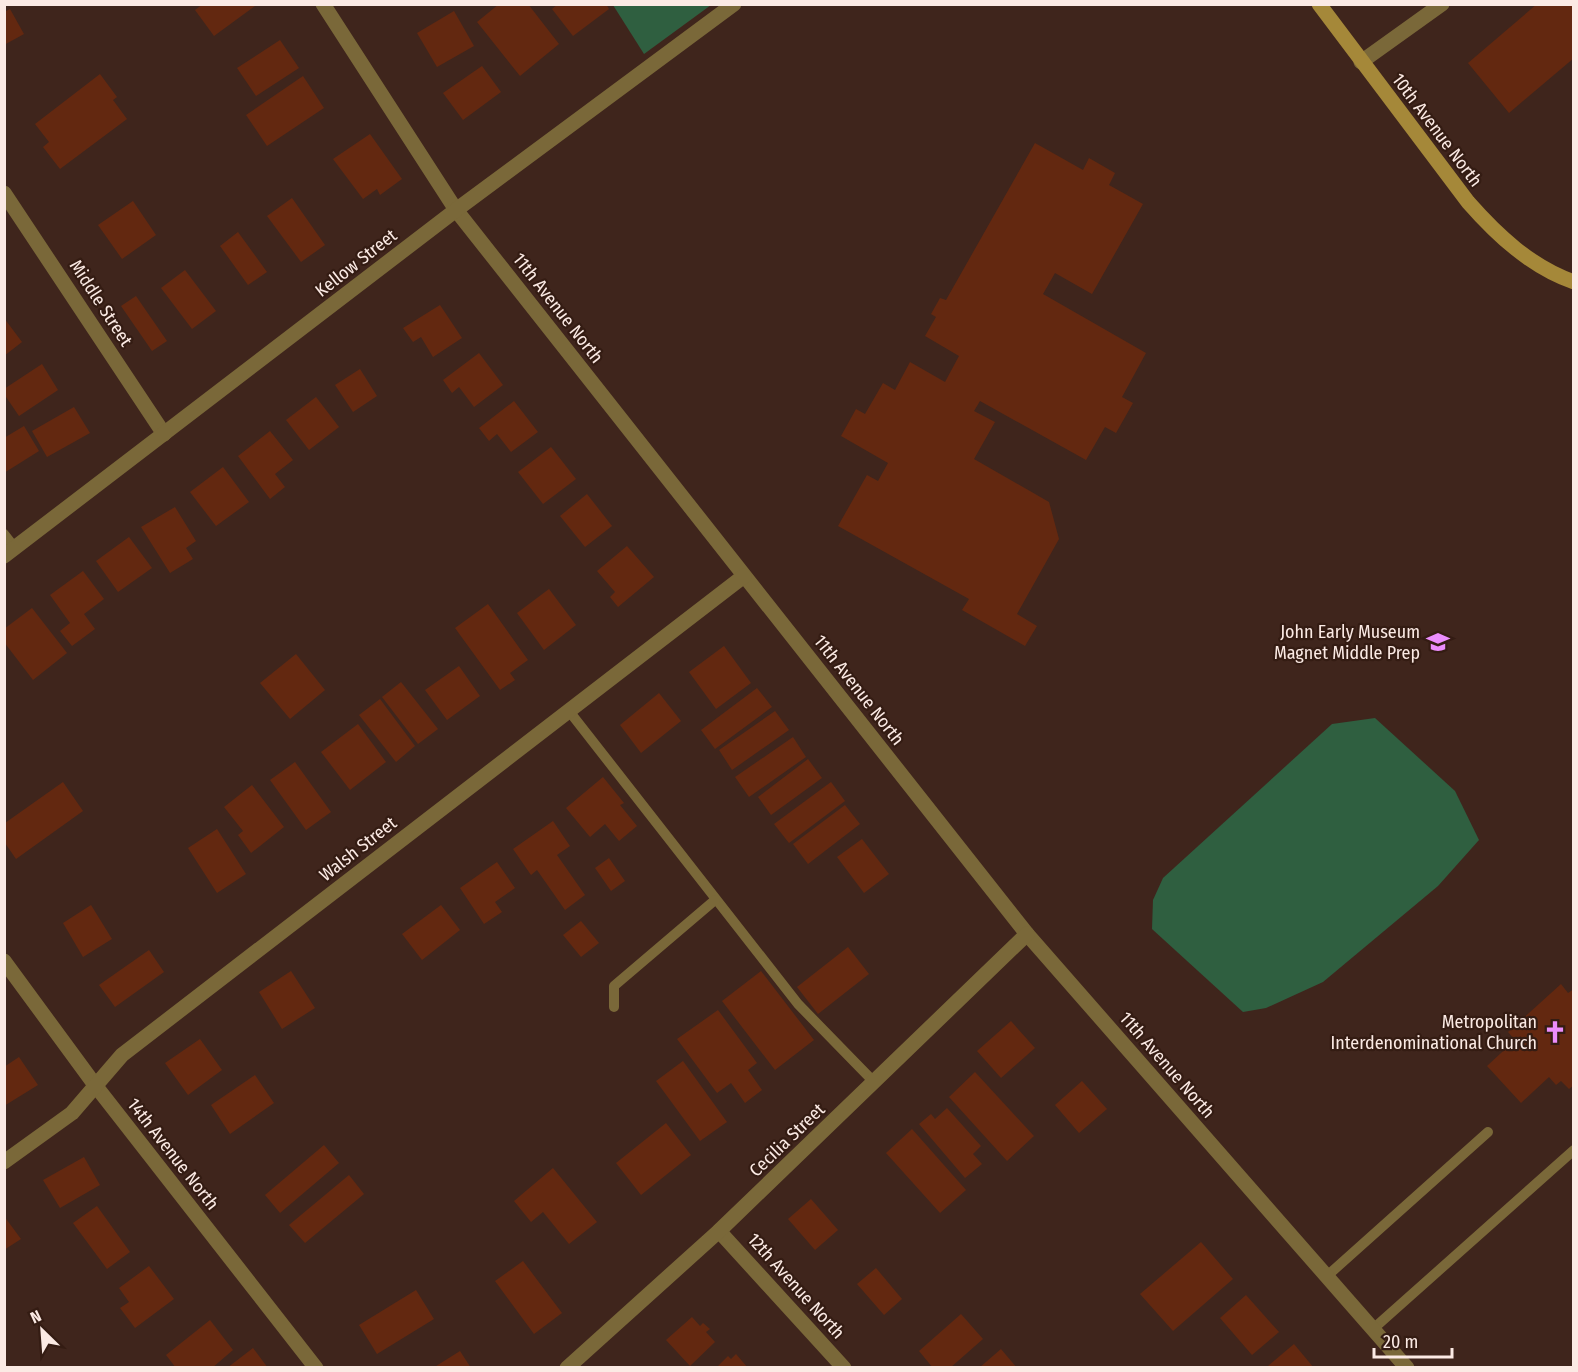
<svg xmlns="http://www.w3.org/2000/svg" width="1578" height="1372" viewBox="0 0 1578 1372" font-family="'Fira Sans Condensed',sans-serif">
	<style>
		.green { fill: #2f5f40 }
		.building { fill: #632810 }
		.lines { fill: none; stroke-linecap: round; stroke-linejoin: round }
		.lane { stroke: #7a6839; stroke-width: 10 }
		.street { stroke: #7a6839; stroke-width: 15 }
		.secondary { stroke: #a58839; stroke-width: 15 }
		.labels { text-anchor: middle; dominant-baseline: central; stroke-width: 4.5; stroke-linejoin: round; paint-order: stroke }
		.street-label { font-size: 18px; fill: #fbeae4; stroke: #341c13 }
		.poi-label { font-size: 18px; fill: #fbeae4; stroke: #341c13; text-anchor: end }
	</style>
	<rect width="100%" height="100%" fill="#3f251c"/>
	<!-- green -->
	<g class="green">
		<polygon points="613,5 711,5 644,54"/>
		<polygon points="1375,718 1455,791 1479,840 1438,886 1323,982 1266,1008 1243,1012 1152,929 1153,900 1163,878 1332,724"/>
	</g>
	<!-- building -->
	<g class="building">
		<polygon points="203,4 254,4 255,6 214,36 195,10"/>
		<polygon points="499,4 528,4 559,44 520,76 477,22"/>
		<polygon points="558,4 606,4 609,9 573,36 552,9"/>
		<polygon points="1537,4 1574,4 1574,58 1509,113 1468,63"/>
		<polygon points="10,9 24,34 4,45 4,12"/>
		<polygon points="454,11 474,46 437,67 417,33"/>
		<polygon points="280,40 299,68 256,96 237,68"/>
		<polygon points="482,66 501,92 463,120 443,93"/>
		<polygon points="100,74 117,97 113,100 127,119 60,169 43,147 49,142 35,124"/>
		<polygon points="303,76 324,108 267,146 246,115"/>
		<polygon points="370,134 402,179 380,195 377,189 363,199 333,159"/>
		<polygon points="1035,143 1083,170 1089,158 1115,173 1109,185 1143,204 1092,294 1055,273 1043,294 1146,353 1122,397 1133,403 1116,433 1105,427 1086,460 980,401 974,411 995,422 974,459 1049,502 1059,539 1017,614 1037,626 1025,646 962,610 969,599 838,526 867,475 878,481 888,463 841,436 856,409 865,414 883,383 895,390 910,362 945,382 959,356 925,336 936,317 931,314 940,298 946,300"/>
		<polygon points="292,198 325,245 301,262 267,216"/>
		<polygon points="133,201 156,235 122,259 98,225"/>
		<polygon points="238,232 267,272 248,285 220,246"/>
		<polygon points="185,270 216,311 192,329 161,288"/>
		<polygon points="136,296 167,341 152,351 121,306"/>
		<polygon points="440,305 462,338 433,357 421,337 413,342 403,328"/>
		<polygon points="4,318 22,342 4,356"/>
		<polygon points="479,353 503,385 474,407 459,387 452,393 443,380"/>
		<polygon points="42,364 58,390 19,416 4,394 4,389"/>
		<polygon points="360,369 377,396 353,412 335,385"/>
		<polygon points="316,397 339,427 309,450 286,420"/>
		<polygon points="514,401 538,432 511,452 497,434 489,441 479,428"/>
		<polygon points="74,407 90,433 47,457 32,431"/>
		<polygon points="24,426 39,451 4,473 4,438"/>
		<polygon points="270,431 293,460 275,474 285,487 270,499 238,456"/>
		<polygon points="551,447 576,479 543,504 518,472"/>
		<polygon points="223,467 249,502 216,526 190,492"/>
		<polygon points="587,494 612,526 585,547 560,516"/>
		<polygon points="175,507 196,541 186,548 193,559 170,573 141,527"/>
		<polygon points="129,537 152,568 118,592 96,561"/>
		<polygon points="627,546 654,577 618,607 610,597 615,592 597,571"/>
		<polygon points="83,571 104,599 84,614 95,629 72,646 60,631 70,623 50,595"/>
		<polygon points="549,589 576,625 544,650 517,613"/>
		<polygon points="488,604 528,660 510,673 515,680 500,690 455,628"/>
		<polygon points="32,608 67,653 33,680 4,642 4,629"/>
		<polygon points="724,646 751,683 716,709 689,672"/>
		<polygon points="296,654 325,690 290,719 260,683"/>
		<polygon points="459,666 480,696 447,720 425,690"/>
		<polygon points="401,682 438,729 418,744 382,697"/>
		<polygon points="757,688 772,707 715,749 701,730"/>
		<polygon points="659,693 681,721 641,753 620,725"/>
		<polygon points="380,699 415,746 396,762 359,715"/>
		<polygon points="775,711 789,730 732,770 719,750"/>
		<polygon points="358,724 386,762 350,790 321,752"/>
		<polygon points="793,737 806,757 749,797 735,777"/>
		<polygon points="808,759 822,778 771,815 758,797"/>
		<polygon points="295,762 331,812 306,830 270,780"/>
		<polygon points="603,777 624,803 620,805 637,826 619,841 605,824 590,837 566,808"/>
		<polygon points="63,782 83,811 16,859 5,843 5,823"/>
		<polygon points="831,782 845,801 789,843 774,824"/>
		<polygon points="252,785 284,827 251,853 238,835 243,831 224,807"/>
		<polygon points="845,805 860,824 808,864 793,844"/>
		<polygon points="553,821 570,846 557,855 585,895 565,910 537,870 531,875 513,849"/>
		<polygon points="217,829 246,874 217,893 188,848"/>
		<polygon points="862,839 889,874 864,893 837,857"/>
		<polygon points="609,858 625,881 611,891 595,868"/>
		<polygon points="497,862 515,888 495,902 502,912 484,924 460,888"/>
		<polygon points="91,905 112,939 83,957 63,923"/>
		<polygon points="441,905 460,930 422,960 402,934"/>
		<polygon points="581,921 599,943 581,957 563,935"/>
		<polygon points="848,947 869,974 818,1014 797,987"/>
		<polygon points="149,950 164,972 115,1007 99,985"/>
		<polygon points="291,971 315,1008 282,1029 259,992"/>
		<polygon points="761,971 814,1040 775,1070 722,1001"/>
		<polygon points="1561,984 1568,993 1574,989 1574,1085 1569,1089 1561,1081 1556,1085 1549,1077 1521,1103 1487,1066 1515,1040 1508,1032"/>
		<polygon points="718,1010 757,1063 748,1070 762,1090 745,1103 731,1083 717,1093 677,1039"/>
		<polygon points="1011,1021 1035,1048 1001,1078 977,1051"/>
		<polygon points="200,1039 222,1070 188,1095 165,1063"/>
		<polygon points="19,1057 38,1085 4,1106 4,1067"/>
		<polygon points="683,1061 727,1122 700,1141 656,1081"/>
		<polygon points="975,1072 1034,1136 1007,1161 949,1097"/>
		<polygon points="255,1075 274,1103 230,1134 211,1105"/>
		<polygon points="1082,1081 1107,1109 1079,1133 1055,1105"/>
		<polygon points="947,1108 981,1146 973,1154 982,1164 965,1178 919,1124 931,1114 935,1119"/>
		<polygon points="666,1123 691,1155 641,1195 616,1163"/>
		<polygon points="912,1129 966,1190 940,1213 886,1153"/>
		<polygon points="324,1145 339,1163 280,1213 265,1195"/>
		<polygon points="84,1157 100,1185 60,1208 43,1180"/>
		<polygon points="553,1168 597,1222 569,1244 543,1212 531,1222 514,1201"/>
		<polygon points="349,1175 364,1194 305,1243 289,1225"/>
		<polygon points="811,1199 838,1230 815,1250 788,1219"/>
		<polygon points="97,1206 130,1252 107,1269 73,1223"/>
		<polygon points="4,1216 21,1239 4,1250"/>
		<polygon points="1201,1242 1233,1279 1173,1331 1140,1294"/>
		<polygon points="523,1261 562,1313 534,1334 495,1281"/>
		<polygon points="149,1266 174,1299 135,1328 120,1308 129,1302 119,1288"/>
		<polygon points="876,1268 902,1299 884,1315 857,1284"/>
		<polygon points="416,1290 434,1319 377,1354 359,1325"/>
		<polygon points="1246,1295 1279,1332 1252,1355 1220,1318"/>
		<polygon points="961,1314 983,1339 950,1368 933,1368 919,1351"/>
		<polygon points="692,1317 700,1326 703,1323 710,1329 706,1332 715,1342 690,1366 666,1340"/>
		<polygon points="210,1320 233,1350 212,1368 176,1368 166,1355"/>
		<polygon points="1294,1344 1314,1368 1269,1368 1268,1366"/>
		<polygon points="253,1348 268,1368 227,1368"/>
		<polygon points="1001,1349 1017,1368 979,1368"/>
		<polygon points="460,1351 471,1368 433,1368"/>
		<polygon points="736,1354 748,1368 716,1368 728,1356 731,1359"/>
	</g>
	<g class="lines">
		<!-- lane -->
		<g class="lane">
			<polyline points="4,534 15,548"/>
			<polyline points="569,711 798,1004 875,1083"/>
			<polyline points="614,1007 614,986 715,900"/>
			<polyline points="1327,1276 1488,1132"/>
			<polyline points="1373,1329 1574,1150"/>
		</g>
		<!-- street -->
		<g class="street">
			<polyline points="323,4 456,210 1027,934 1407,1368"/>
			<polyline points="1361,62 1442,4"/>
			<polyline points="4,193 164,434"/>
			<polyline points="4,556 456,210 734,4"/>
			<polyline points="4,961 95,1085 316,1368"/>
			<polyline points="4,1162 72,1113 122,1055 744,576"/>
			<polyline points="719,1231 844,1368"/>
			<polyline points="567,1368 719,1231 1027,934"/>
		</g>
		<!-- secondary -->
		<path class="secondary" d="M1319,4L1468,202C1497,235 1531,267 1574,282"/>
	</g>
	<!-- icons -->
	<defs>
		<g id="school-bare" transform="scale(1.8)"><path d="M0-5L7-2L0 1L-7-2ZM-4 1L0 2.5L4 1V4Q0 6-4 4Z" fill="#eb8dfc" stroke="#341c13" stroke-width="2.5" paint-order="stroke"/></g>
		<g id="church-bare" transform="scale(1.8)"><path d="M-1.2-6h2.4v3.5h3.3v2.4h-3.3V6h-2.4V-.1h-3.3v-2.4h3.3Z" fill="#eb8dfc" stroke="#341c13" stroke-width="2.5" paint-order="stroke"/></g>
	</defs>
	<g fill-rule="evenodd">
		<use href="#school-bare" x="1438" y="642"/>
		<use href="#church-bare" x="1555" y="1032"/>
	</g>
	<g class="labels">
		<!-- street labels -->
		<g class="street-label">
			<text transform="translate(1437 130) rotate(53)">10th Avenue North</text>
			<text transform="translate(356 263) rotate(-38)">Kellow Street</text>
			<text transform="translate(101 303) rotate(57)">Middle Street</text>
			<text transform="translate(558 308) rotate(52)">11th Avenue North</text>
			<text transform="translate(859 690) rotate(52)">11th Avenue North</text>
			<text transform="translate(358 849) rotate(-38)">Walsh Street</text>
			<text transform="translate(1167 1065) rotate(49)">11th Avenue North</text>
			<text transform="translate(787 1140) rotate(-44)">Cecilia Street</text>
			<text transform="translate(173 1154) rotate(52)">14th Avenue North</text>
			<text transform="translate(796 1286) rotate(48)">12th Avenue North</text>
		</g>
		<!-- poi labels -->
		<g class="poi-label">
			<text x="1420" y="632">John Early Museum<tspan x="1420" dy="21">Magnet Middle Prep</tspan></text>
			<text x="1537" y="1022">Metropolitan<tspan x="1537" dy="21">Interdenominational Church</tspan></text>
		</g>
	</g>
	<!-- border -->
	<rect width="1578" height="1372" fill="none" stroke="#fbeae4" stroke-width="12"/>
	<!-- north arrow -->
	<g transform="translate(42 1330) rotate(335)" stroke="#341c13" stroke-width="4.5" paint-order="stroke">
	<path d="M0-4.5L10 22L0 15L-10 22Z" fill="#fbeae4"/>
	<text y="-9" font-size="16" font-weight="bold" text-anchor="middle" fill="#fbeae4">N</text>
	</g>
	<!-- scale -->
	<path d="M1374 1348v9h78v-9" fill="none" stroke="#fbeae4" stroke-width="3"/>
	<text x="1383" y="1348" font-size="18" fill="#fbeae4" stroke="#341c13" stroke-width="4.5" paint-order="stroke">20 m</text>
</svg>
